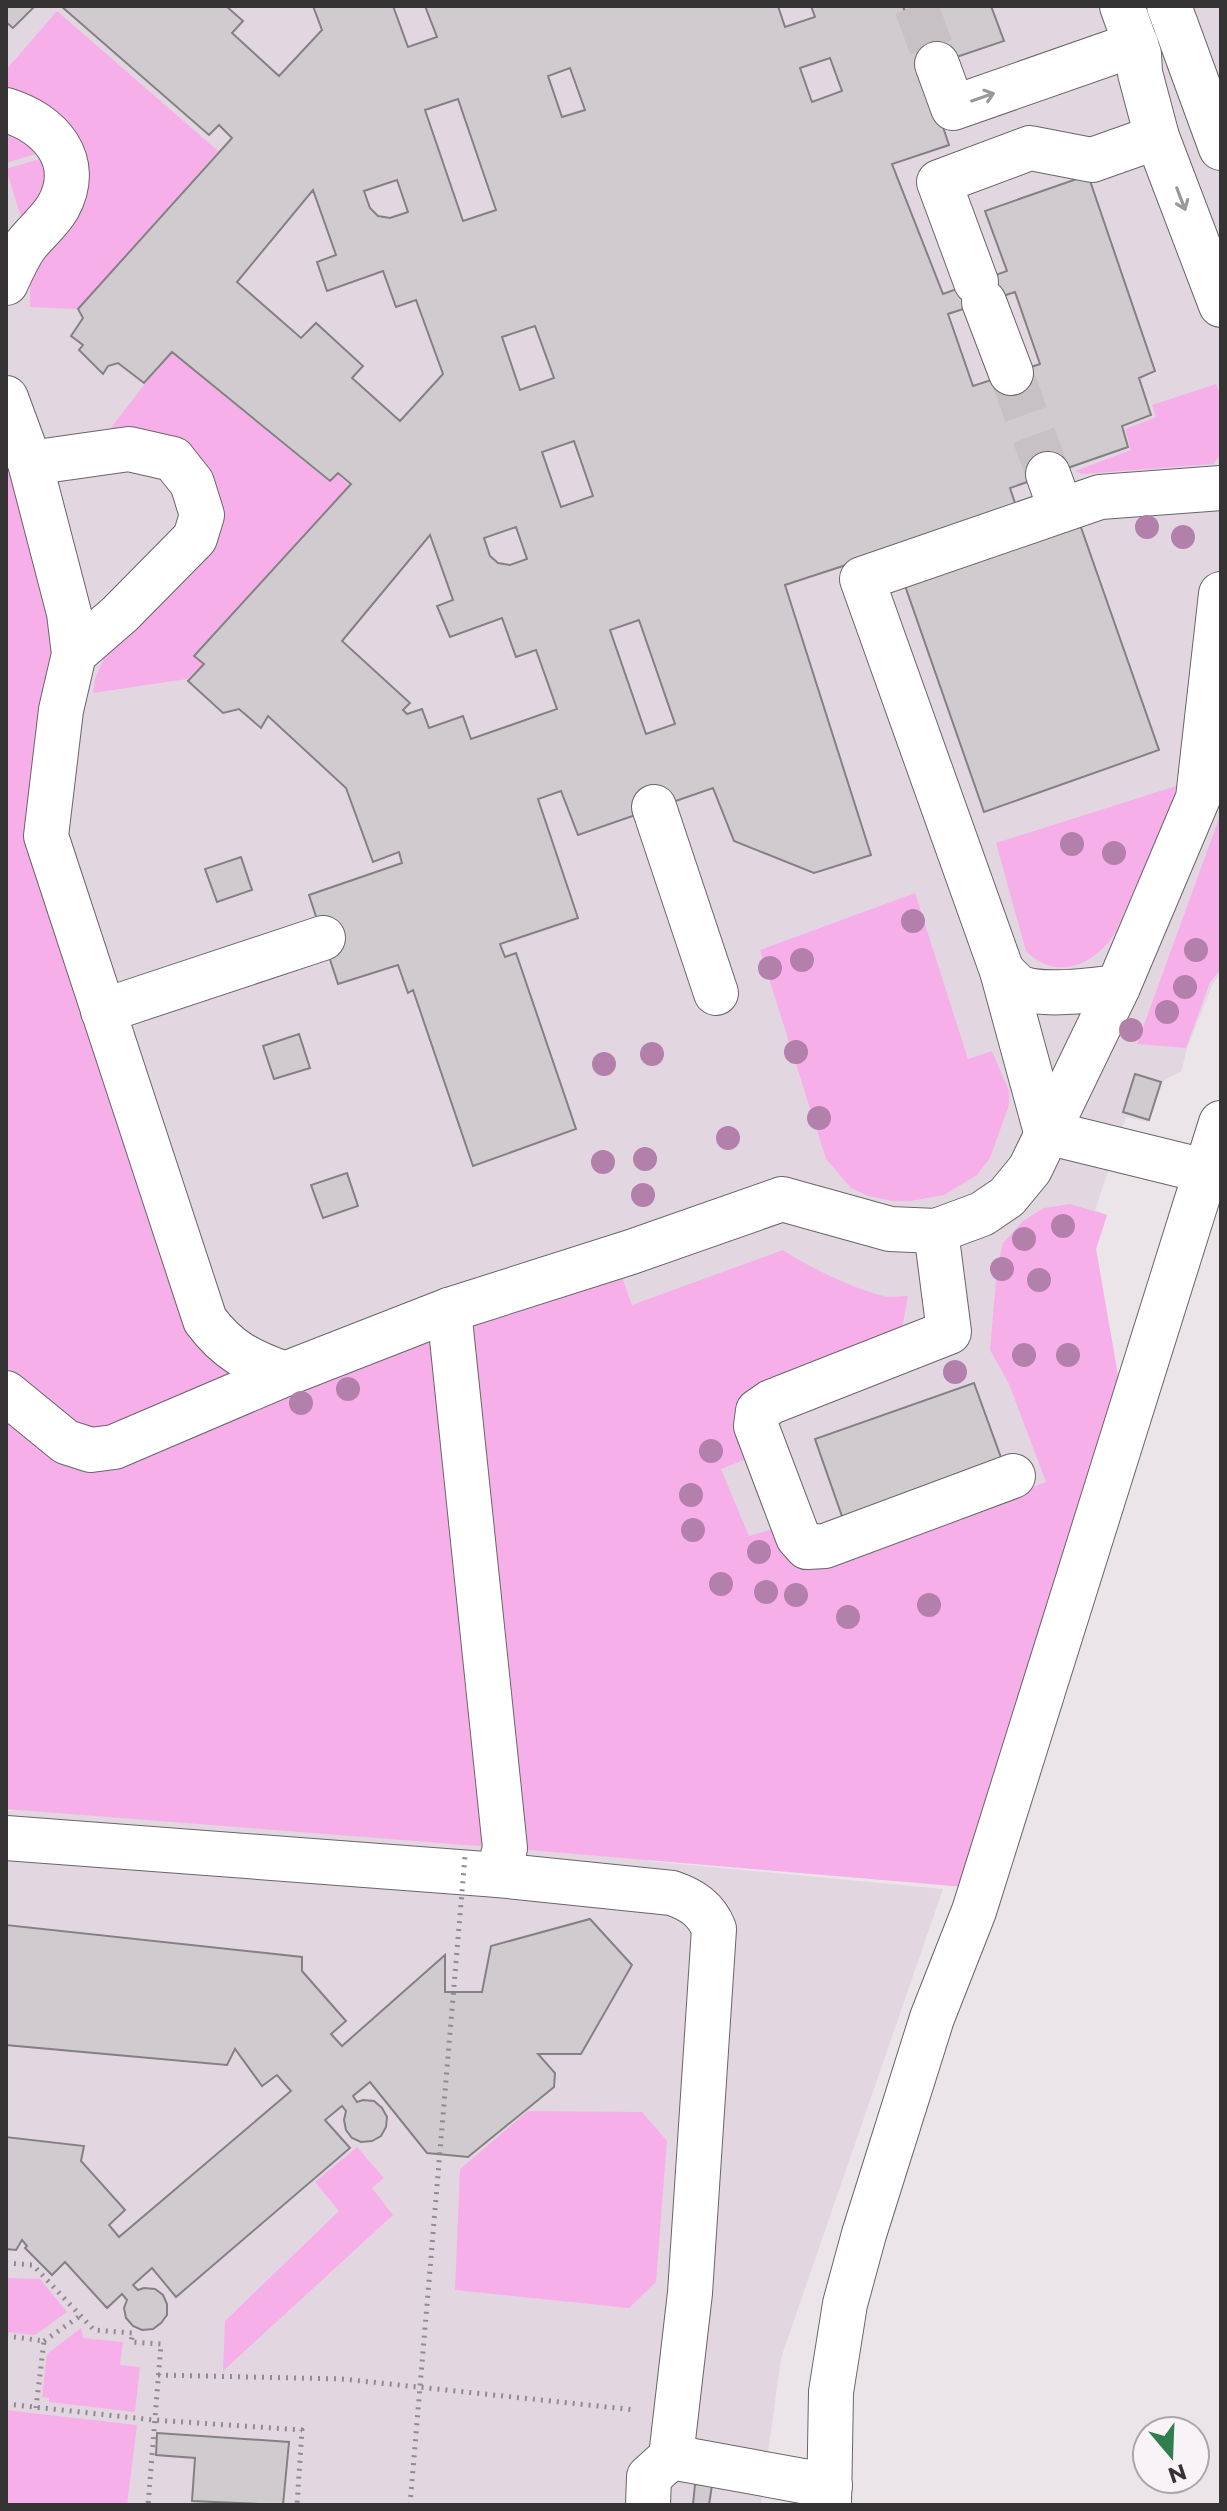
<svg xmlns="http://www.w3.org/2000/svg" width="1227" height="2511" viewBox="0 0 1227 2511" font-family="Montserrat,sans-serif">
	<style>
		.built { fill: #e2d7e0 }
		.green { fill: #f7afea }
		.building { fill: #d0cbcf; stroke: #858084; stroke-width: 2; fill-rule: evenodd }
		.lines { fill: none; stroke-linecap: round; stroke-linejoin: round }
		.minor-tunnel { stroke: #c7c1c6; stroke-width: 44; stroke-dasharray: 44 22; stroke-linecap: butt }
		.minor-casing { stroke: #696568; stroke-width: 46 }
		.path { stroke: #8f8b8e; stroke-width: 5; stroke-dasharray: 2 6; stroke-linecap: butt }
		.minor { stroke: #fff; stroke-width: 44 }
		.path-bridge { stroke: #8f8b8e; stroke-width: 5; stroke-dasharray: 2 6; stroke-linecap: butt }
		.tree { fill: #b380ac }
		.oneway { stroke: #9a999a }
	</style>
	<rect width="100%" height="100%" fill="#ebe5ea"/>
	<!-- built -->
	<polygon class="built" points="6,6 1221,6 1221,974 1213,983 1188,1046 1181,1072 1164,1080 1148,1122 1126,1117 1095,1210 1107,1215 1096,1249 1124,1410 649,1861 943,1889 781,2358 761,2505 6,2505 6,1811 14,1811 6,1809"/>
	<!-- green -->
	<g class="green">
		<path d="M57,11L218,151L78,309L30,307V285L75,133C57,104 37,101 6,96V70Z"/>
		<polygon points="6,118 65,145 6,163"/>
		<polygon points="69,150 30,246 6,169"/>
		<polygon points="172,353 329,482 337,474 349,485 193,655 203,664 187,679 93,693 95,679 106,654 211,512 103,438 144,385"/>
		<polygon points="1216,384 1221,397 1221,454 1213,464 1082,474 1075,471 1131,450 1125,429 1156,417 1152,405"/>
		<polygon points="6,409 77,614 54,809 162,1215 255,1367 118,1427 93,1427 73,1421 12,1370 6,1369"/>
		<path d="M1176,786L1175,797L1115,933C1095,965 1056,982 1026,951L996,843Z"/>
		<polygon points="1221,813 1221,969 1210,982 1186,1048 1137,1044"/>
		<polygon points="915,893 968,1059 992,1051 1009,1091 1009,1105 990,1158 977,1175 944,1195 911,1201 893,1201 869,1196 851,1188 826,1159 760,950"/>
		<path d="M1070,1204L1107,1215L1096,1249L1124,1410L976,1888L505,1848L6,1809V1395L69,1439L618,1266L632,1305L783,1250C806,1266 862,1293 889,1297C895,1297 902,1296 908,1296L902,1328L789,1384L749,1458L721,1469L749,1536L784,1526L824,1568L1046,1482L1009,1384L990,1350L997,1269L1003,1243L1023,1221L1044,1208Z"/>
		<polygon points="528,2111 642,2112 667,2141 656,2282 629,2308 455,2290 460,2169"/>
		<polygon points="357,2147 384,2178 372,2188 393,2215 223,2371 225,2321 339,2211 315,2182"/>
		<polygon points="6,2278 40,2279 67,2312 35,2335 6,2332"/>
		<polygon points="81,2328 83,2338 123,2342 120,2365 140,2367 135,2412 49,2402 49,2398 42,2397 47,2354"/>
		<polygon points="6,2410 137,2425 127,2505 6,2505"/>
	</g>
	<!-- building -->
	<g class="building">
		<polygon points="6,6 35,6 13,28 6,22"/>
		<path d="M61,6H226L243,21L232,33L279,76L322,30L313,6H393L408,47L437,37L425,6H778L785,27L815,17L811,6H903L949,145L892,164L943,294L1007,271L985,211L1088,175L1155,371L1139,378L1151,415L1122,426L1128,447L1010,488L1017,509L785,585L871,855L814,873L734,841L713,788L578,835L561,791L538,799L578,918L500,944L505,957L516,953L576,1129L473,1166L413,990L408,993L398,965L338,984L309,895L402,863L399,852L373,862L346,788L268,716L261,728L239,709L223,713L188,681L204,664L194,656L351,484L338,473L330,481L172,352L144,383L118,363L108,366L103,374L79,350L83,345L71,336L83,318L78,309L232,138L219,125L209,135ZM830,58L842,91L812,102L800,68ZM570,68L585,110L562,117L548,76ZM458,99L496,210L463,221L425,110ZM397,180L408,212L390,218L378,216L370,208L364,191ZM313,190L336,255L317,262L327,291L383,271L396,307L416,300L443,374L400,421L352,378L363,366L316,323L301,338L237,282ZM1015,292L1040,364L973,386L948,314ZM535,326L554,378L520,390L502,337ZM574,441L593,496L561,507L542,452ZM516,527L527,559L510,565L498,563L490,556L484,538ZM430,535L453,600L437,606L450,637L502,618L516,657L536,650L557,709L471,739L463,716L429,728L422,709L407,714L403,710L410,703L342,641ZM639,620L675,724L646,734L610,630Z"/>
		<polygon points="903,6 991,6 1004,41 924,68"/>
		<polygon points="1077,516 1159,750 984,812 902,577"/>
		<polygon points="241,857 252,890 217,902 205,869"/>
		<polygon points="299,1034 310,1068 274,1079 263,1046"/>
		<polygon points="1135,1074 1161,1082 1149,1120 1123,1112"/>
		<polygon points="347,1173 358,1206 323,1218 311,1185"/>
		<polygon points="974,1383 1004,1466 844,1522 815,1439"/>
		<polygon points="590,1919 632,1965 581,2054 538,2054 555,2073 554,2087 468,2157 427,2153 370,2082 353,2096 357,2102 363,2100 374,2101 382,2108 387,2117 386,2127 381,2136 372,2141 361,2142 352,2138 346,2130 344,2120 346,2111 342,2106 325,2120 350,2148 176,2297 152,2268 133,2285 138,2290 144,2288 155,2289 163,2295 167,2304 167,2315 161,2323 153,2329 142,2330 133,2326 126,2318 124,2308 127,2300 122,2294 107,2308 65,2262 52,2275 25,2248 27,2246 22,2240 16,2250 6,2249 6,2137 84,2146 81,2161 125,2210 109,2225 119,2237 291,2091 277,2075 262,2086 235,2049 227,2065 6,2045 6,1925 302,1957 302,1971 346,2021 331,2034 342,2046 445,1955 445,1992 482,1992 491,1946"/>
		<polygon points="157,2433 289,2442 283,2505 192,2501 195,2458 156,2455"/>
		<polygon points="695,2484 712,2485 709,2505 693,2505"/>
	</g>
	<g class="lines">
		<!-- minor-tunnel -->
		<g class="minor-tunnel">
			<polyline points="916,6 937,64"/>
			<polyline points="1011,373 1048,474"/>
		</g>
		<!-- minor casing -->
		<g class="minor-casing">
			<g id="minor">
				<polyline points="1122,6 1139,54 1140,73 1157,137 1221,305"/>
				<polyline points="1169,6 1221,148"/>
				<polyline points="937,64 953,108 1136,44"/>
				<path d="M6,110C49,123 84,160 58,207C50,221 36,232 26,245C18,256 12,270 6,283"/>
				<polyline points="976,282 939,182 1030,148 1092,160 1157,137"/>
				<polyline points="984,302 1011,373"/>
				<path d="M6,398L30,463L69,613L74,654L61,710L46,836L205,1320C228,1351 249,1361 285,1374"/>
				<polyline points="30,463 129,449 173,459 192,483 202,515 195,538 120,614 74,654"/>
				<polyline points="1048,474 1061,510"/>
				<polyline points="654,807 716,993"/>
				<path d="M1002,971C1007,976 1015,985 1021,988C1044,997 1094,990 1118,987"/>
				<polyline points="103,1011 323,938"/>
				<polyline points="1205,1171 1046,1132 1002,971 862,579 1100,497 1221,488"/>
				<polyline points="936,1231 949,1332 771,1402 758,1411 756,1426 798,1537 807,1547 825,1546 1013,1476"/>
				<polyline points="449,1310 505,1848 498,1875"/>
				<polyline points="6,1393 66,1442 91,1450 114,1447 285,1374 449,1310 631,1252 782,1199 890,1229 936,1231 982,1214 1007,1197 1030,1169 1118,987 1198,798 1221,594"/>
				<path d="M6,1838L498,1875L672,1893C692,1900 706,1909 714,1929L690,2293L671,2457L649,2477L648,2505"/>
				<polyline points="671,2457 830,2486"/>
				<polyline points="829,2505 831,2392 845,2304 864,2234 932,2018 974,1911 1221,1123"/>
			</g>
		</g>
		<!-- path -->
		<g class="path">
			<polyline points="6,2263 33,2265 94,2330 133,2333 131,2342 161,2344 148,2505"/>
			<polyline points="6,2336 44,2341 36,2408"/>
			<polyline points="44,2341 80,2316"/>
			<polyline points="158,2375 342,2379 636,2410"/>
			<polyline points="6,2404 154,2420 302,2430 297,2505"/>
		</g>
		<!-- minor -->
		<use href="#minor" class="minor"/>
		<!-- path-bridge -->
		<polyline class="path-bridge" points="410,2505 465,1856"/>
	</g>
	<!-- trees -->
	<g class="tree">
		<circle cx="1147" cy="527" r="12"/>
		<circle cx="1183" cy="537" r="12"/>
		<circle cx="1072" cy="844" r="12"/>
		<circle cx="1114" cy="853" r="12"/>
		<circle cx="913" cy="921" r="12"/>
		<circle cx="1196" cy="950" r="12"/>
		<circle cx="802" cy="960" r="12"/>
		<circle cx="770" cy="968" r="12"/>
		<circle cx="1185" cy="987" r="12"/>
		<circle cx="1167" cy="1012" r="12"/>
		<circle cx="1131" cy="1030" r="12"/>
		<circle cx="796" cy="1052" r="12"/>
		<circle cx="652" cy="1054" r="12"/>
		<circle cx="604" cy="1064" r="12"/>
		<circle cx="819" cy="1118" r="12"/>
		<circle cx="728" cy="1138" r="12"/>
		<circle cx="645" cy="1159" r="12"/>
		<circle cx="603" cy="1162" r="12"/>
		<circle cx="643" cy="1195" r="12"/>
		<circle cx="1063" cy="1226" r="12"/>
		<circle cx="1024" cy="1239" r="12"/>
		<circle cx="1002" cy="1269" r="12"/>
		<circle cx="1039" cy="1280" r="12"/>
		<circle cx="1024" cy="1355" r="12"/>
		<circle cx="1068" cy="1355" r="12"/>
		<circle cx="955" cy="1372" r="12"/>
		<circle cx="348" cy="1389" r="12"/>
		<circle cx="301" cy="1403" r="12"/>
		<circle cx="711" cy="1451" r="12"/>
		<circle cx="691" cy="1495" r="12"/>
		<circle cx="693" cy="1530" r="12"/>
		<circle cx="759" cy="1552" r="12"/>
		<circle cx="721" cy="1584" r="12"/>
		<circle cx="766" cy="1592" r="12"/>
		<circle cx="796" cy="1595" r="12"/>
		<circle cx="929" cy="1605" r="12"/>
		<circle cx="848" cy="1617" r="12"/>
	</g>
	<!-- one-way arrows -->
	<defs><path id="oneway-shaft" d="M-6 0H5M1.5-3L5.5 0L1.5 3" fill="none" stroke-width="1.6" stroke-linecap="round" stroke-linejoin="round" transform="scale(2)"/></defs>
	<g class="oneway">
		<use href="#oneway-shaft" transform="translate(983 97) rotate(-19)"/>
		<use href="#oneway-shaft" transform="translate(1181 199) rotate(69)"/>
	</g>
	<!-- border -->
	<rect width="1227" height="2511" fill="none" stroke="#353334" stroke-width="16"/>
	<!-- north arrow -->
	<g transform="translate(1171 2455) rotate(161)"><circle r="38" fill="#f8f3f7" stroke="#aaa6a9" stroke-width="2"/>
	<path d="M0-6L14 30L0 20L-14 30Z" fill="#307d4d"/>
	<text y="-12" font-size="22" font-weight="bold" text-anchor="middle" fill="#353334">N</text>
	</g>
</svg>
